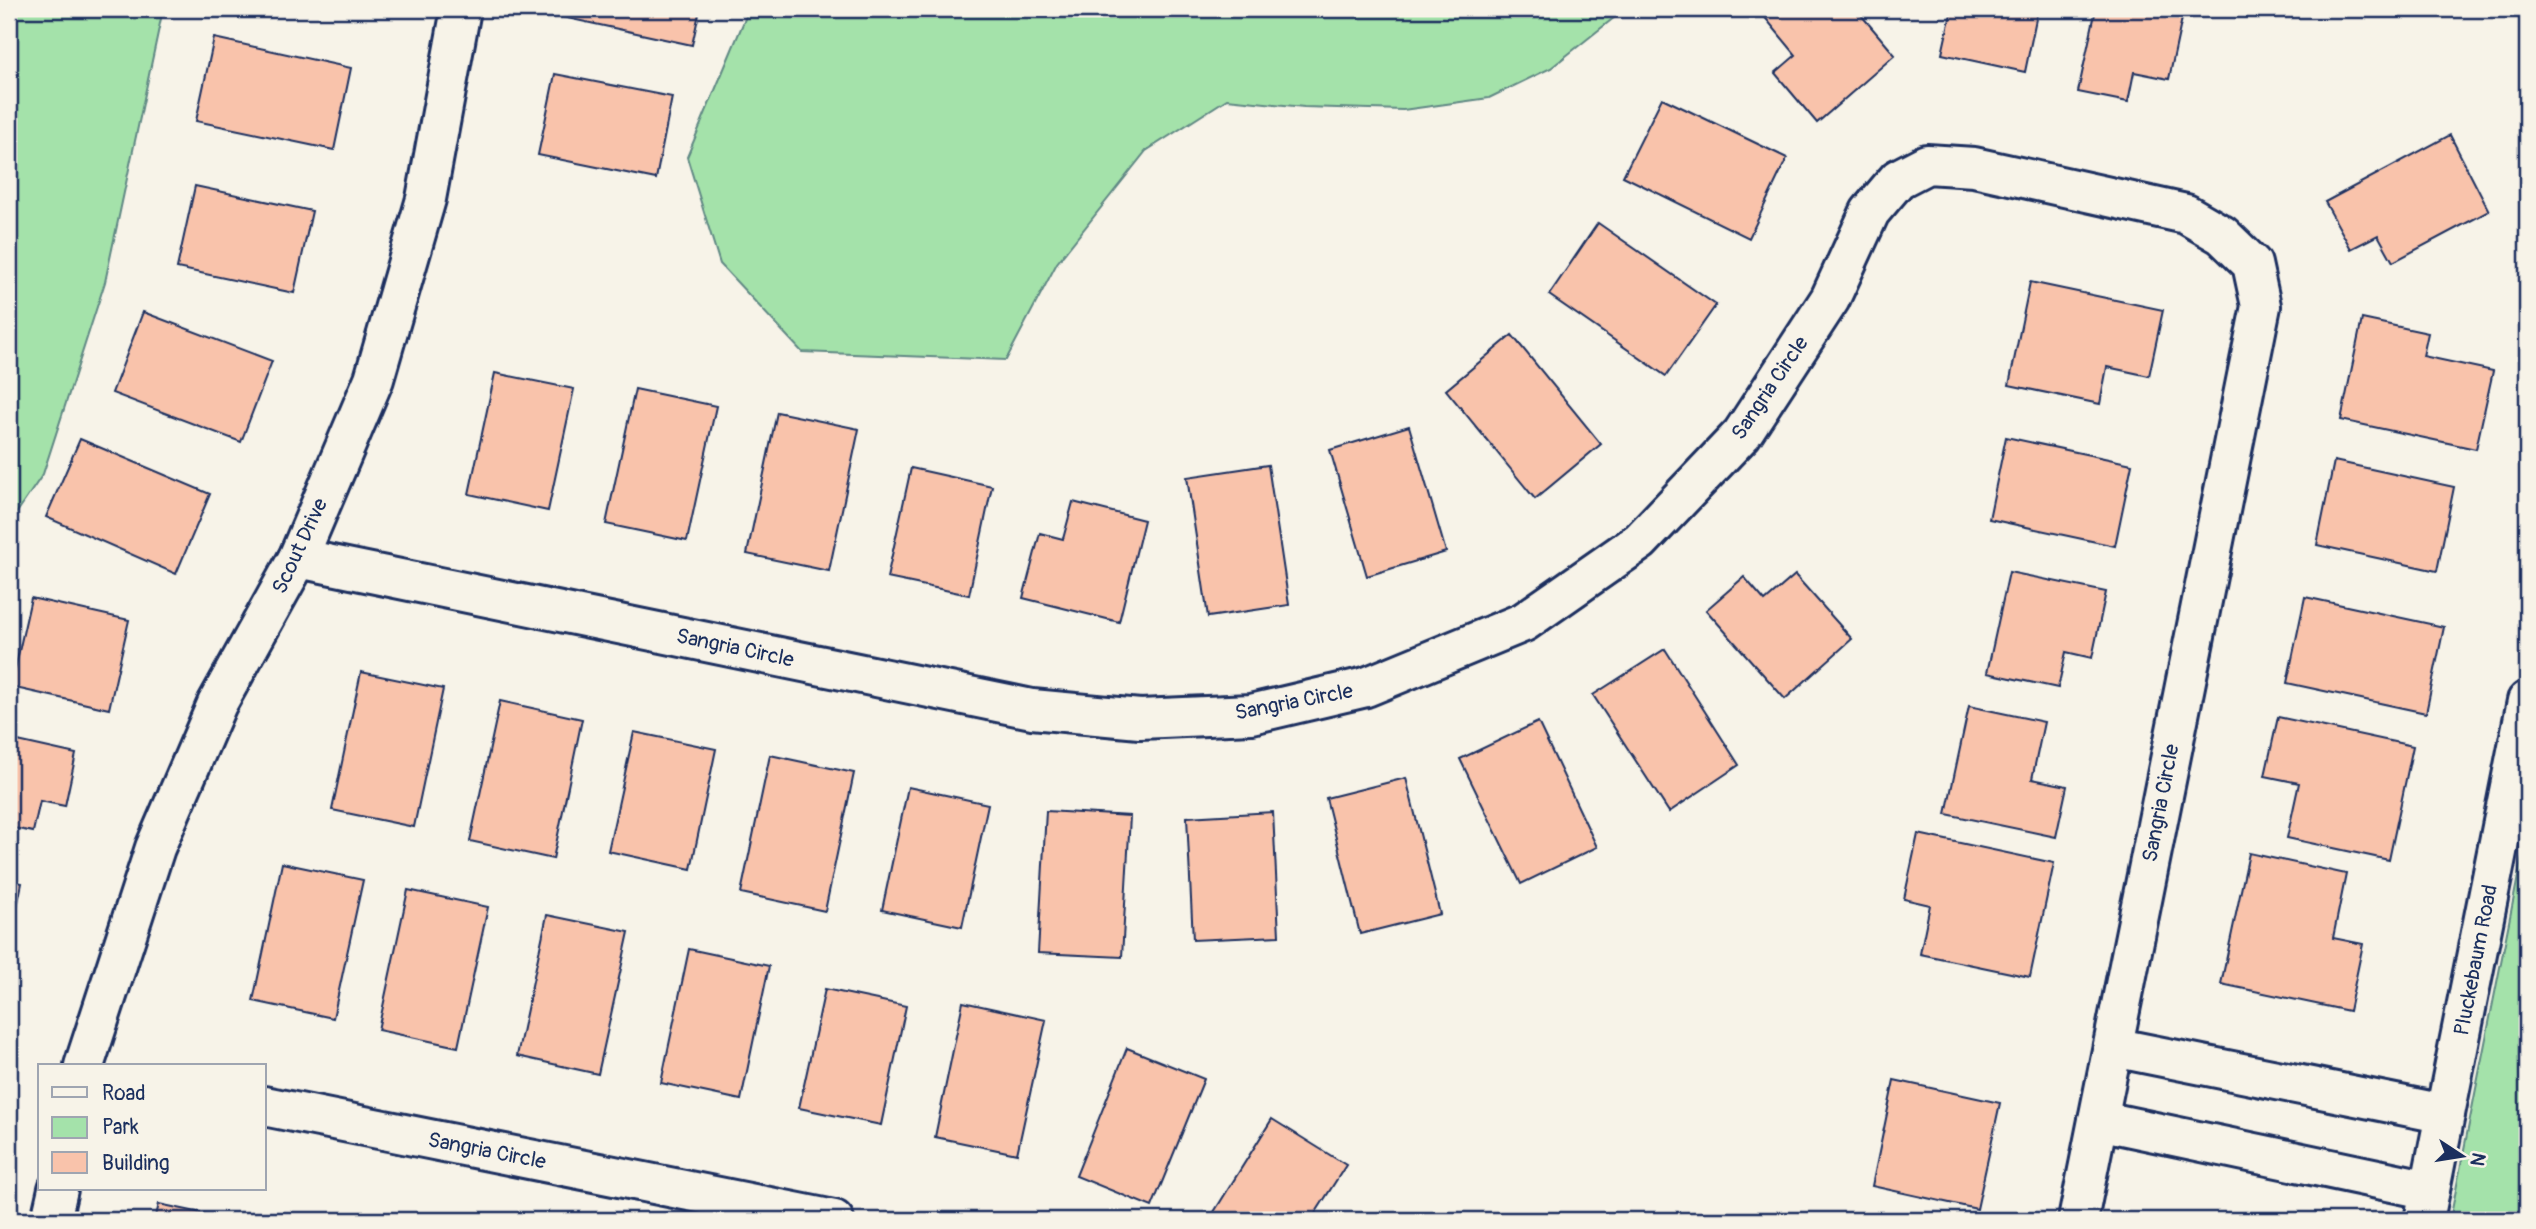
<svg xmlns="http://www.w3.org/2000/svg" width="2536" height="1229" viewBox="0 0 2536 1229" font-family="Pangolin,sans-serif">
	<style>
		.green { fill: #a4e2aa; stroke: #608884; stroke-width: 2 }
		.building { fill: #f9c3ab; stroke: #1b2f5e; stroke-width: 2 }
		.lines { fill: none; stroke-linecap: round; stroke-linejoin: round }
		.minor-casing { stroke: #1b2f5e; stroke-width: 44 }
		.minor { stroke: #f7f3e8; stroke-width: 38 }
		.labels { text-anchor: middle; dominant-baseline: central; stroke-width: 7; stroke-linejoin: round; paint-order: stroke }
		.street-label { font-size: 21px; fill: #1b2f5e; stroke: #f7f3e8 }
	</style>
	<rect width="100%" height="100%" fill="#f7f3e8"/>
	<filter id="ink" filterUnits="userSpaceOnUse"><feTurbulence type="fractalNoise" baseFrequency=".0143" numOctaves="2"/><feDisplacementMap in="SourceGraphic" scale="14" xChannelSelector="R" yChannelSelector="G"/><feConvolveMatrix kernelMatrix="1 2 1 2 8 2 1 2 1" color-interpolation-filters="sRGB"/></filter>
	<g filter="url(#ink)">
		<!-- green -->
		<g class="green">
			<polygon points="9,9 163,9 105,282 43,474 9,524"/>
			<polygon points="749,9 1625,9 1551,68 1489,98 1403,110 1304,107 1227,99 1146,151 1057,263 1006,360 802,352 720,264 687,157"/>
			<polygon points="2527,831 2527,1220 2450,1220"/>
		</g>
		<!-- building -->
		<g class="building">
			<polygon points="560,9 700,9 692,45 558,16"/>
			<polygon points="1758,9 1856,9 1895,55 1817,123 1775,73 1796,55"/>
			<polygon points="1952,9 2038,9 2025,72 1942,54"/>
			<polygon points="2096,9 2184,9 2169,79 2134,72 2128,102 2078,92"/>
			<polygon points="214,38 351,68 334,150 196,121"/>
			<polygon points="555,74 672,97 656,179 538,155"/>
			<polygon points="1662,98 1787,158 1749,238 1623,176"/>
			<polygon points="2450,135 2489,211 2393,262 2378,235 2351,249 2325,202"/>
			<polygon points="195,186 312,211 294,293 177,268"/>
			<polygon points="1598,223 1716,305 1666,376 1549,295"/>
			<polygon points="2030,282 2163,310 2149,376 2107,367 2100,404 2009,385"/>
			<polygon points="143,312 272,361 241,442 112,393"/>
			<polygon points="2362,319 2428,333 2423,356 2493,371 2476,449 2341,420"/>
			<polygon points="1512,335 1601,444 1535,499 1446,390"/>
			<polygon points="495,373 574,389 548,511 469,494"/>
			<polygon points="635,389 716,406 687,541 606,524"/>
			<polygon points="777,412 859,429 829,571 747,554"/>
			<polygon points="1409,426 1446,552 1367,576 1330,450"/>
			<polygon points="2006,437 2132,464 2115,546 1989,519"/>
			<polygon points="80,439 210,494 176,574 46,517"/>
			<polygon points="2334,461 2454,487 2437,571 2317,545"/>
			<polygon points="1268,465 1289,605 1208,617 1187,477"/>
			<polygon points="911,468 992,486 969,595 887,578"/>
			<polygon points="1073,502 1144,520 1119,622 1023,598 1040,533 1063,539"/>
			<polygon points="2009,572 2106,592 2092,658 2066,652 2058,688 1987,673"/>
			<polygon points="1795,575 1852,639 1785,699 1706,610 1744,577 1765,601"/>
			<polygon points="2305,597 2444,627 2426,713 2287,683"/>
			<polygon points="31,598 129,620 109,709 11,687"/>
			<polygon points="1665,649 1739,765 1669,812 1593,695"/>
			<polygon points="361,672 443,689 414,827 332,810"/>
			<polygon points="500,701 582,719 553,859 470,841"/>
			<polygon points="1969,706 2044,722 2032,779 2067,786 2056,837 1946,814"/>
			<polygon points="2278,717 2413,746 2389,860 2287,838 2299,783 2265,776"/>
			<polygon points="1538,722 1597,847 1521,884 1460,759"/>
			<polygon points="634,732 716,749 691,869 608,851"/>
			<polygon points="9,739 76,754 65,806 40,801 33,832 9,827"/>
			<polygon points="770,755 854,773 825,911 741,893"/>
			<polygon points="1406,778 1440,914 1360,934 1326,798"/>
			<polygon points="908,787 988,804 962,927 882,910"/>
			<polygon points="1046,811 1130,816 1122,957 1038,953"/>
			<polygon points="1273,812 1279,936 1193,940 1187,817"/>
			<polygon points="1918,834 2054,863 2030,977 1920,954 1930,905 1904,899"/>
			<polygon points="2249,853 2346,874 2333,938 2363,944 2349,1011 2221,984"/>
			<polygon points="282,863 363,880 333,1018 253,1001"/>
			<polygon points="9,880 22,883 9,946"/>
			<polygon points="408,890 488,907 458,1047 378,1030"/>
			<polygon points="547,915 629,932 598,1074 517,1056"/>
			<polygon points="689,949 769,966 741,1100 661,1083"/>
			<polygon points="825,989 906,1006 881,1125 799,1108"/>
			<polygon points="963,1002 1046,1020 1017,1154 935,1137"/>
			<polygon points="1127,1048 1204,1079 1152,1207 1076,1176"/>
			<polygon points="1894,1080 2000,1103 1977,1209 1872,1186"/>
			<polygon points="1272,1119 1346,1165 1311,1220 1209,1220"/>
			<polygon points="159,1204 234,1220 155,1220"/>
			<polygon points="1845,1213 1880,1220 1844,1220"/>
		</g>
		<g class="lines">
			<!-- minor casing -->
			<g class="minor-casing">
				<g id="minor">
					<polyline points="298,558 1032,709 1140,719 1251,714 1366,687 1524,622 1640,541 1742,434 1830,299 1870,212 1898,179 1927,164 1974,167 2186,214 2222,235 2252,264 2261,306 2078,1220"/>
					<polyline points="2113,1047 2445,1114"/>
					<polyline points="84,1066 155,848 217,704 298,558 374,379 426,199 461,9"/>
					<polyline points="264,1106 834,1220"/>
					<polyline points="2098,1120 2430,1190"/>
					<polyline points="51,1220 58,1189"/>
					<polyline points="2424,1220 2527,701"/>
				</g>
			</g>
			<!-- minor -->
			<use href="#minor" class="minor"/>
		</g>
	</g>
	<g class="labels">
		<!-- street labels -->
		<g class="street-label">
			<text transform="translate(1770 388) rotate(-56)">Sangria Circle</text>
			<text transform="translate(300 546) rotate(-65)">Scout Drive</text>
			<text transform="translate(735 648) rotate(12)">Sangria Circle</text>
			<text transform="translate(1294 702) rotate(-11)">Sangria Circle</text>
			<text transform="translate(2161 803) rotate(-79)">Sangria Circle</text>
			<text transform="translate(2476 960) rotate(-79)">Pluckebaum Road</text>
			<text transform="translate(487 1151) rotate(11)">Sangria Circle</text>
		</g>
	</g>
	<!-- margin -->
	<rect width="2536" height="1229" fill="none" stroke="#f7f3e8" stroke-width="35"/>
	<rect x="18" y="18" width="2501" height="1194" fill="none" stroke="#1b2f5e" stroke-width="2.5" filter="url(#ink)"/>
	<!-- legend -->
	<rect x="38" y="1064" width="228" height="126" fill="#f7f3e8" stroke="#9fa5b1" stroke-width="2"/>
	<rect x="52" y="1087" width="35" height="10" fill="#f7f3e8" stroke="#9fa5b1" stroke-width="2"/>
	<text x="102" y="1100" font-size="21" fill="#1b2f5e">Road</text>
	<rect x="52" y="1117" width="35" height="21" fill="#a4e2aa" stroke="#9fa5b1" stroke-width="2"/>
	<text x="102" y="1134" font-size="21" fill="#1b2f5e">Park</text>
	<rect x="52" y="1152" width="35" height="21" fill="#f9c3ab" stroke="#9fa5b1" stroke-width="2"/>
	<text x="102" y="1170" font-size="21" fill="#1b2f5e">Building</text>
	<!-- north arrow -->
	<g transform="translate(2462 1156) rotate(102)" stroke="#f7f3e8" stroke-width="5" paint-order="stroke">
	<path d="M0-5L12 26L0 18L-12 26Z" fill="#1b2f5e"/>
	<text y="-10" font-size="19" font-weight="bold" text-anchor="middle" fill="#1b2f5e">N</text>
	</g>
</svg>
